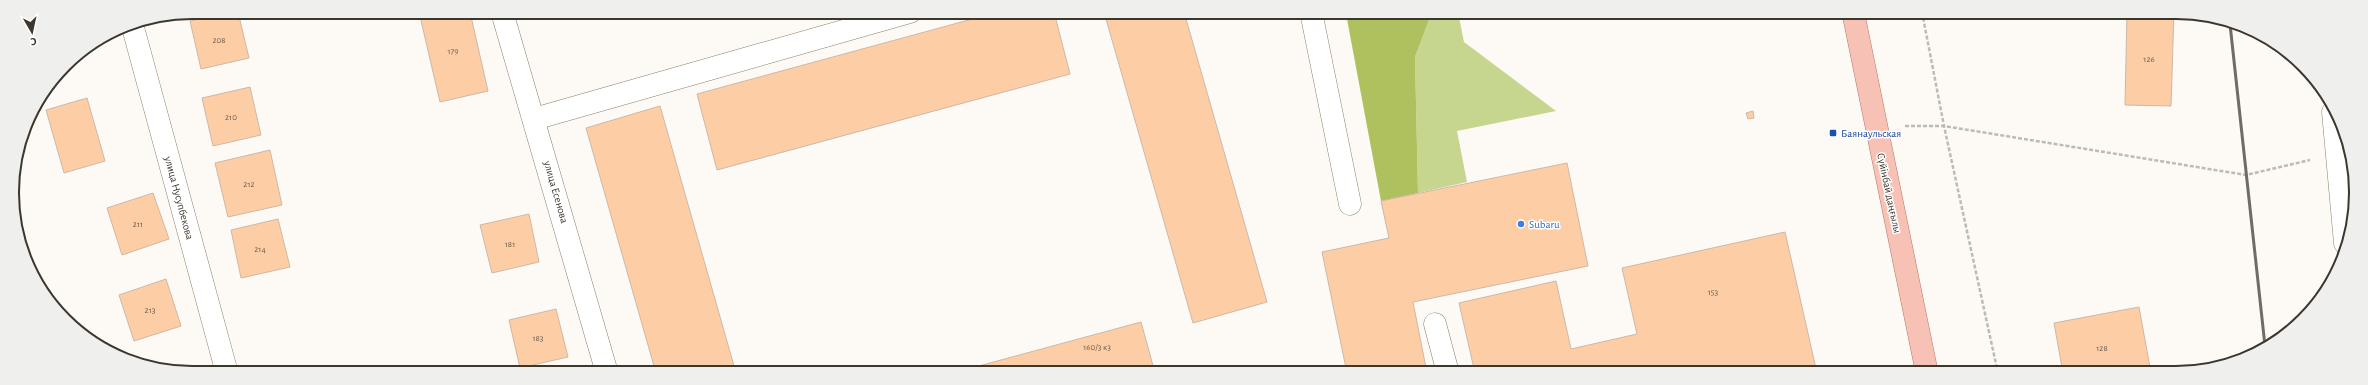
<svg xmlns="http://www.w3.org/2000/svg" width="2368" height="385" viewBox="0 0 2368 385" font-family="'Alegreya Sans',sans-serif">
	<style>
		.green { fill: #c7d68e }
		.forest { fill: #afc05f }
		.building { fill: #fdcea6; stroke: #cdb8a6 }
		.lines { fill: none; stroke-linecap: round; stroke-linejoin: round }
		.minor-casing { stroke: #8c7f6a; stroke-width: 23 }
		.major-casing { stroke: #b37667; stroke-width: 23 }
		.path { stroke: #bebab4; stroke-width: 2.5; stroke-dasharray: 4 2; stroke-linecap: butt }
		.minor { stroke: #fff; stroke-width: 22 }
		.major { stroke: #f8c1b6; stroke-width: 22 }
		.rail { stroke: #706c63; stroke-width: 3 }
		.transit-dot { fill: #1a4fb4; stroke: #fff; stroke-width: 1.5 }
		.shop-dot { fill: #3f7fe0; stroke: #fff; stroke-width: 1.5 }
		.labels { text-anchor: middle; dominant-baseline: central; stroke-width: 3; stroke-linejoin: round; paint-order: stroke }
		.number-label { font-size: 9px; fill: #6c5d4b }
		.transit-label { font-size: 11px; fill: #164399; stroke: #fff; text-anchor: start }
		.street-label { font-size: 11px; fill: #3c372d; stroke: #fff }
		.shop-label { font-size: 11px; fill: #366cbe; stroke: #fff; text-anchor: start }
		.rim { fill: none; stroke: #3c372d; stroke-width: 2 }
	</style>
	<rect width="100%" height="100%" fill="#fdfaf6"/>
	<!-- green -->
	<polygon class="green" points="1432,12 1458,12 1464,42 1556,111 1457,131 1467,182 1418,193 1415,57"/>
	<!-- forest -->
	<polygon class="forest" points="1388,12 1432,12 1415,57 1418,193 1381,201 1347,19"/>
	<!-- building -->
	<g class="building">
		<polygon points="231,12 238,12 249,58 201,69 190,21"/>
		<polygon points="419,12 470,12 488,91 440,102"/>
		<polygon points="998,12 1054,12 1070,74 717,170 697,94"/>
		<polygon points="1104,12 1184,12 1267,302 1193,323"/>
		<polygon points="2127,12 2174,12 2171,106 2125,105"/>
		<polygon points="250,87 261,135 213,146 202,98"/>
		<polygon points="87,98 105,161 64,173 46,110"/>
		<polygon points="660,106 736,373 656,373 586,128"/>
		<polygon points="1753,111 1754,118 1748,119 1746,113"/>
		<polygon points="270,150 282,205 228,217 215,163"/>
		<polygon points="1567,163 1588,266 1413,302 1427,373 1347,373 1322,252 1389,238 1381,201"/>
		<polygon points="153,193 169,239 122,255 107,208"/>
		<polygon points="529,214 539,262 492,273 480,225"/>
		<polygon points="278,219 290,267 241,278 231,230"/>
		<polygon points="1785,232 1817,373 1475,373 1459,303 1556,281 1571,349 1637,334 1622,268"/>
		<polygon points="166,279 181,326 134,341 119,295"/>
		<polygon points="2139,307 2151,373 2063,373 2054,323"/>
		<polygon points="556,309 568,357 520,368 509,320"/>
		<polygon points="1141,322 1155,373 953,373"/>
		<polygon points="337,369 338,373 322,373"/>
	</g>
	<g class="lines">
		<!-- minor casing -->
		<g class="minor-casing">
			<g id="minor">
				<polyline points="502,12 607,373"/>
				<polyline points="1311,12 1350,204"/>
				<polyline points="132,24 227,373"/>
				<polyline points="2333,112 2345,243"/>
				<polyline points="534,119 910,12"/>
				<polyline points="1435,324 1448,373"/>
			</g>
		</g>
		<!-- major casing -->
		<g class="major-casing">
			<polyline id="major" points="1853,12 1927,373"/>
		</g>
		<!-- path -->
		<g class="path">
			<polyline points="1922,12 1944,126 1998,373"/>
			<polyline points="1905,126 1944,126 2246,175 2310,160"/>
		</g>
		<!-- minor -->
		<use href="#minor" class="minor"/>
		<!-- major -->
		<use href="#major" class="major"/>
		<!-- rail -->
		<polyline class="rail" points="2230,24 2265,346"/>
	</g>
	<!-- markers -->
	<rect class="transit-dot" x="1829" y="129" width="8" height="8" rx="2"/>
	<circle class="shop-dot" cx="1521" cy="224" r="4"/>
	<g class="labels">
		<!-- number labels -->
		<g class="number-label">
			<text x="219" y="40">208</text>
			<text x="453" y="51">179</text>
			<text x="2149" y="59">126</text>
			<text x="231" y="117">210</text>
			<text x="249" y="184">212</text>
			<text x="138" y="224">211</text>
			<text x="510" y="244">181</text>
			<text x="260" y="249">214</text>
			<text x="1713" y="292">153</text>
			<text x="150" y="310">213</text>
			<text x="538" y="338">183</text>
			<text x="1097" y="347">160/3 к3</text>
			<text x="2102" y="348">128</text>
		</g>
		<!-- transit labels -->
		<g class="transit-label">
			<text x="1841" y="133">Баянаульская</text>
		</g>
		<!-- street labels -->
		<g class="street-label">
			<text transform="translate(556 192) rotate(74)">улица Есенова</text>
			<text transform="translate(1889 193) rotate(78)">Сүйінбай даңғылы</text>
			<text transform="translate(179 198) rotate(75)">улица Нусупбекова</text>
		</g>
		<!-- shop labels -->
		<g class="shop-label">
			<text x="1529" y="224">Subaru</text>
		</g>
	</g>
	<!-- crop -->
	<path d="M0 0H2368V385H0ZM192 19H2176A173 173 0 0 1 2349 192V193A173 173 0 0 1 2176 366H192A173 173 0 0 1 19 193V192A173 173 0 0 1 192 19Z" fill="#efefee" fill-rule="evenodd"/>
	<path class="rim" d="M192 19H2176A173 173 0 0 1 2349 192V193A173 173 0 0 1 2176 366H192A173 173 0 0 1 19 193V192A173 173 0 0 1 192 19Z"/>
	<!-- north arrow -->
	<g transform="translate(32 32) rotate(171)" stroke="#ffffff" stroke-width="3" paint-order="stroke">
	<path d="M0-3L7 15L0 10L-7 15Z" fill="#3c372d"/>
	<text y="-6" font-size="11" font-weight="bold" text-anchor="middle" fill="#3c372d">С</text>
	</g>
</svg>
